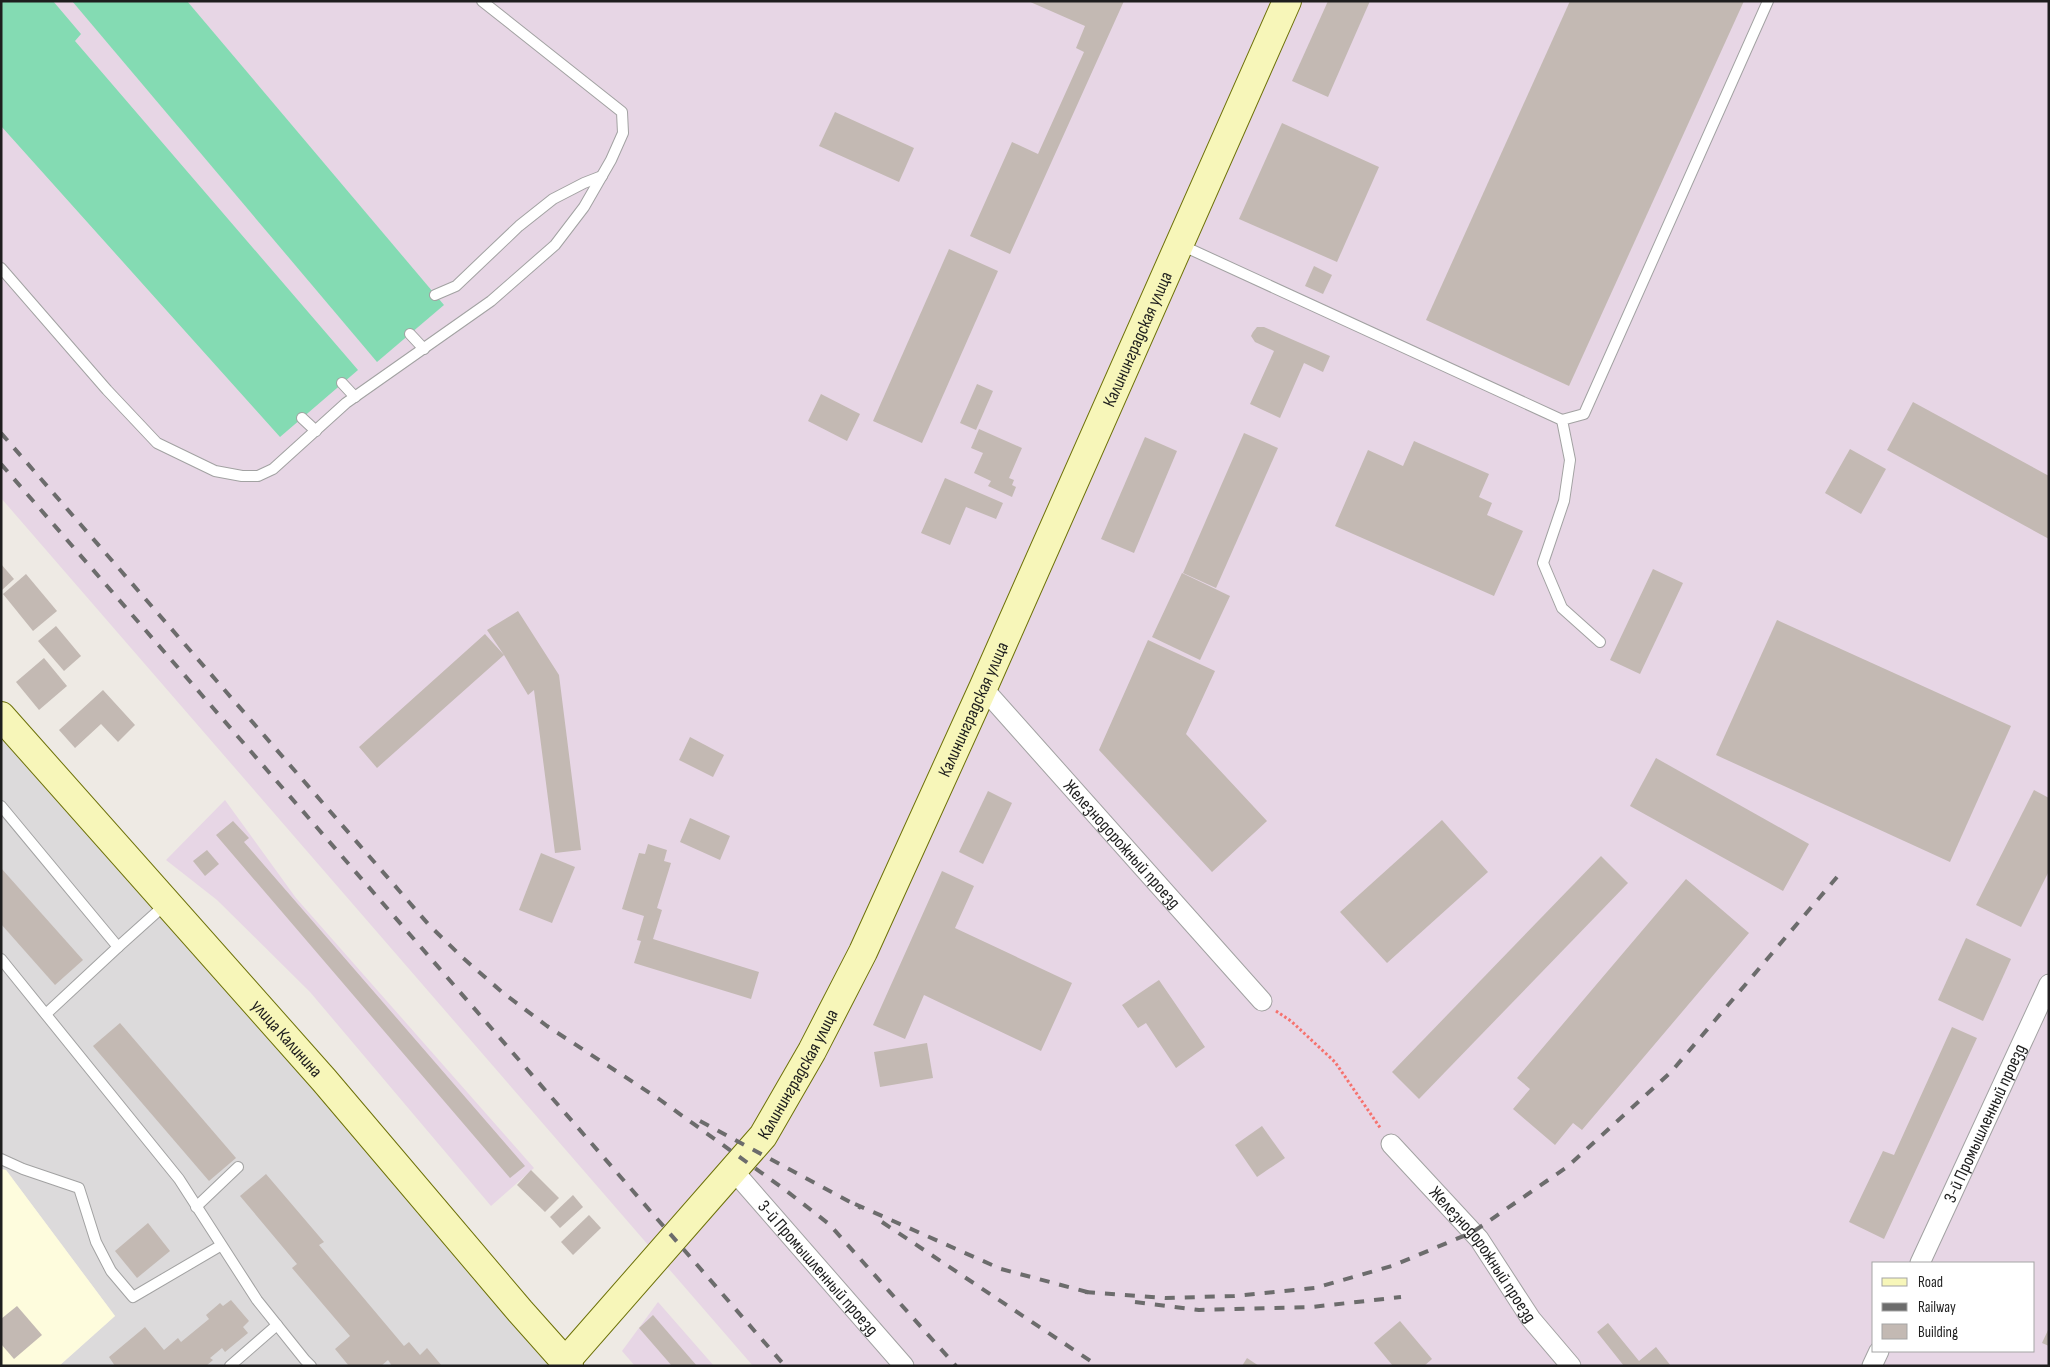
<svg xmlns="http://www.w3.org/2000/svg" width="2050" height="1367" viewBox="0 0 2050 1367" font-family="'Sofia Sans Condensed',sans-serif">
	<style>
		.residential { fill: #dcdadb }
		.industrial { fill: #e7d6e5; fill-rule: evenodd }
		.education { fill: #fefcdd }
		.pitch { fill: #84dbb3 }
		.building { fill: #c3b9b3 }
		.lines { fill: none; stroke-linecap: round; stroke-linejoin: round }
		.lane-casing { stroke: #a2a2a2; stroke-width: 12 }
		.street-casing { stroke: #a2a2a2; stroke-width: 21 }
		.secondary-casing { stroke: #6d7108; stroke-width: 30 }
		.path { stroke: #f6726e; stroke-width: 3; stroke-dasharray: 2.5 2.5; stroke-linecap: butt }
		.lane { stroke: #fff; stroke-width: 10 }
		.street { stroke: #fff; stroke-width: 19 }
		.secondary { stroke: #f7f6b9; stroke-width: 28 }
		.rail { stroke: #6c6c6c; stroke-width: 4; stroke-dasharray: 10 10; stroke-linecap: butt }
		.labels { text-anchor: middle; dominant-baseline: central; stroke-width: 5; stroke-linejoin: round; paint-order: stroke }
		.street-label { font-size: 18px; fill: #1e1e1e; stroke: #fff }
	</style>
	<rect width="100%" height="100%" fill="#eeeae4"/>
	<!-- residential -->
	<polygon class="residential" points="1,716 569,1366 59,1366 115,1316 6,1170 1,1169"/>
	<!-- industrial -->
	<g class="industrial">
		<path d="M1,1H2049V1366H753L1,498ZM1874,1263H2034V1351H1874Z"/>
		<polygon points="225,800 296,898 534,1168 491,1206 310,992 217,900 166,860"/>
		<polygon points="658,1302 714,1366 635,1366 622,1351"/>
	</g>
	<!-- education -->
	<polygon class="education" points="1,1169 6,1170 115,1316 59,1366 1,1366"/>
	<!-- pitch -->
	<g class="pitch">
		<polygon points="1,1 53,1 81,34 75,41 358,370 280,437 1,126"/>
		<polygon points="72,1 187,1 444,305 377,362"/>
	</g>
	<!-- building -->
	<g class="building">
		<polygon points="1028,1 1124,1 1010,254 970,236 1012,142 1038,154 1084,52 1076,48 1085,26"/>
		<polygon points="1328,1 1370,1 1328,97 1292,81"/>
		<polygon points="1570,1 1744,1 1569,386 1426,320"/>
		<polygon points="835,112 914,148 899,182 819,146"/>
		<polygon points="1282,123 1379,167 1337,262 1239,219"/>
		<polygon points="949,249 998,271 922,443 873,421"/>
		<polygon points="1314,266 1332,275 1323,294 1305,286"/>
		<polygon points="1257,327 1264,327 1330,356 1323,372 1304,363 1280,418 1250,404 1274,351 1255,342 1251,336 1253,332"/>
		<polygon points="977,384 993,391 976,430 960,423"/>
		<polygon points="821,394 860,414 847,441 808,421"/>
		<polygon points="1913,402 2049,476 2049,539 1887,450"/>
		<polygon points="979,429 1022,448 1009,478 1014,480 1012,485 1016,487 1012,497 988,486 991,481 974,473 983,453 971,448"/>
		<polygon points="1244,433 1278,448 1216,588 1183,573"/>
		<polygon points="1145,437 1177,451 1134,553 1101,539"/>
		<polygon points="1414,441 1489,474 1479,497 1492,503 1487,515 1523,531 1494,596 1335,526 1368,450 1403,466"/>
		<polygon points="1850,449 1886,469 1861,514 1825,493"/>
		<polygon points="945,478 1003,503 996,519 966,507 950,545 921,533"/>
		<polygon points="1,564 14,579 1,591"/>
		<polygon points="1653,569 1683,583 1640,674 1610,660"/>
		<polygon points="1182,573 1230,596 1200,660 1152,637"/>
		<polygon points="26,574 57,611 33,631 3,594"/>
		<polygon points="518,611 559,675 581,850 555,853 534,690 528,695 504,655 377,768 359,747 485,634 504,655 487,630"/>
		<polygon points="1777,620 2011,726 1950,862 1716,755"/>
		<polygon points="56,626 81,656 64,671 38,641"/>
		<polygon points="1148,640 1215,671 1186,734 1267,821 1212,872 1099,750"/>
		<polygon points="44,658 67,686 39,710 16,682"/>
		<polygon points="103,690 135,725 118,742 101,724 75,748 59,730"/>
		<polygon points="690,737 724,755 713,777 679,760"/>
		<polygon points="1656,758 1809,844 1783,891 1630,806"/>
		<polygon points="2034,790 2049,798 2049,871 2021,927 1976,905"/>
		<polygon points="988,791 1012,803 983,864 959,852"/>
		<polygon points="690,818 730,836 720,860 680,842"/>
		<polygon points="1442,820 1488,872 1387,963 1340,912"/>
		<polygon points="233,821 249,838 244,842 525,1166 510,1178 216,835"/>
		<polygon points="648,844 667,850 664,861 671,863 657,908 662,910 653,939 759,972 751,999 634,963 641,941 637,940 644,916 622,909 639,853 645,854"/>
		<polygon points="207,850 219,864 205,876 193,861"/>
		<polygon points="541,853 575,867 552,923 519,910"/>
		<polygon points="1601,856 1628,883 1419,1099 1392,1072"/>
		<polygon points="1,868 83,960 55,985 1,924"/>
		<polygon points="942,871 974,886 955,928 1072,983 1041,1051 924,995 905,1039 873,1025"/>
		<polygon points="1686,879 1749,933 1582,1130 1573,1123 1555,1145 1513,1109 1530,1089 1517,1078"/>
		<polygon points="1966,938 2011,959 1983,1021 1938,1000"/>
		<polygon points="1159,980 1205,1047 1176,1068 1146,1023 1138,1028 1122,1005"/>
		<polygon points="120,1023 236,1158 209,1181 93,1046"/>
		<polygon points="1952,1027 1977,1038 1884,1239 1849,1222 1883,1151 1894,1155"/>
		<polygon points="927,1043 933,1078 880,1087 874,1052"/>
		<polygon points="1262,1126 1285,1158 1257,1177 1235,1145"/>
		<polygon points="531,1170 559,1198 545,1212 517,1185"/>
		<polygon points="266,1174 324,1242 319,1245 404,1346 409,1342 420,1355 427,1348 442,1366 392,1366 388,1360 381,1366 349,1366 335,1349 350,1336 292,1268 297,1264 240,1196"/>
		<polygon points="573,1195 583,1207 560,1228 550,1217"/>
		<polygon points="589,1215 601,1228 573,1255 561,1242"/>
		<polygon points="148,1223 170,1251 137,1278 115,1251"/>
		<polygon points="231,1300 249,1321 243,1327 248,1333 225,1352 222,1348 210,1358 213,1360 206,1366 115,1366 109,1357 145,1327 164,1350 178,1338 181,1342 209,1319 206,1315 220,1303 223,1306"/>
		<polygon points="17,1306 42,1335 14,1359 1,1344 1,1319"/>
		<polygon points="653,1315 697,1366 672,1366 639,1328"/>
		<polygon points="1400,1321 1432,1359 1424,1366 1393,1366 1374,1343"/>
		<polygon points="1608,1323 1639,1361 1656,1347 1671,1366 1624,1366 1597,1332"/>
		<polygon points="2049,1328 2049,1346 2042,1343"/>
		<polygon points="1247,1358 1259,1366 1242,1366"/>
	</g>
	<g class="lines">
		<!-- lane casing -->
		<g class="lane-casing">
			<g id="lane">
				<polyline points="1181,245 1562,420"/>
				<polyline points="1,268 107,390 157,443 215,471 242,476 258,476 273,469 346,403 491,301 555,245 584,207 611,160 623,133 622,112 482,1"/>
				<polyline points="435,295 456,286 519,226 553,199 584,183 602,176"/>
				<polyline points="410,334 424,349"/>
				<polyline points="342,383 355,397"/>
				<polyline points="302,418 316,431"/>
				<polyline points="1600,642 1562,608 1543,563 1564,501 1570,460 1562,420 1584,414 1768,1"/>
				<polyline points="1,806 118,947 46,1014"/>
				<polyline points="118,947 167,903"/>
				<polyline points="1,959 179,1179 257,1300 305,1360 311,1366"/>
				<polyline points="1,1159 23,1169 79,1188 96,1242 111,1271 133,1297 220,1246"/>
				<polyline points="196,1207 238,1167"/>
				<polyline points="230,1366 277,1325"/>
			</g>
		</g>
		<!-- street casing -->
		<g class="street-casing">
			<g id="street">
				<path id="s1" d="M983,688L1262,1001"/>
				<path id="s2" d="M1391,1144L1479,1239L1531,1319L1571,1366"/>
				<path id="s3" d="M732,1169L904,1366"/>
				<path id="s4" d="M1920,1263L2049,984"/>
				<polyline points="1872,1366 1879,1351"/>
			</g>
		</g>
		<!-- secondary casing -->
		<g class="secondary-casing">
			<g id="secondary">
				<path id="s5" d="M1,716L324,1080L520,1311L569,1366"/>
				<path id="s6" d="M566,1361L763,1136L812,1051L863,952L983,688L1287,1"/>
			</g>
		</g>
		<!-- path -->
		<polyline class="path" points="1276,1011 1291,1021 1335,1062 1381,1129"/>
		<!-- lane -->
		<use href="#lane" class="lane"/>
		<!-- street -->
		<use href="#street" class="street"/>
		<!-- secondary -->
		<use href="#secondary" class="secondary"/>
		<!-- rail -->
		<g class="rail">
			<polyline points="1,433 429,925 463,958 502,992 547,1026 659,1099 784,1189 829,1224 956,1366"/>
			<polyline points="1,464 785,1366"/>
			<polyline points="700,1121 861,1208"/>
			<polyline points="855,1204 1001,1269 1091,1293"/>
			<polyline points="882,1222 1098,1366"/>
			<polyline points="1085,1292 1165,1298 1234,1296 1315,1288 1392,1266 1473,1232 1567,1167 1671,1072 1837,877"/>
			<polyline points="1135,1302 1199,1310 1312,1307 1401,1297"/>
		</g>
	</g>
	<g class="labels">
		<!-- street labels -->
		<g class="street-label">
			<text stroke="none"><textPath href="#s6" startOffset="1180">Калининградская улица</textPath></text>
			<text stroke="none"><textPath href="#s6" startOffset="775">Калининградская улица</textPath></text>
			<text stroke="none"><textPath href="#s1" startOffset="209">Железнодорожный проезд</textPath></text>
			<text stroke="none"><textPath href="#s5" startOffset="431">улица Калинина</textPath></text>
			<text stroke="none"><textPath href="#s6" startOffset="370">Калининградская улица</textPath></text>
			<text stroke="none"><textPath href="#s4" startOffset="154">3-й Промышленный проезд</textPath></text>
			<text stroke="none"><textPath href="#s2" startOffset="144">Железнодорожный проезд</textPath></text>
			<text stroke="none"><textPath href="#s3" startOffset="131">3-й Промышленный проезд</textPath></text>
		</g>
	</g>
	<!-- border -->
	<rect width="2050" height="1367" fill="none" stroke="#1e1e1e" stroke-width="5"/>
	<!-- legend -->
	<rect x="1872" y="1262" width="162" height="90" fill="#ffffff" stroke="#a5a5a5"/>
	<rect x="1882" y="1278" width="25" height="8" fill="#f7f6b9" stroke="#a5a5a5"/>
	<text x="1918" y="1287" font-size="15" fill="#1e1e1e">Road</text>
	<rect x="1882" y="1303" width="25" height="8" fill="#6c6c6c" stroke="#a5a5a5"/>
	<text x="1918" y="1312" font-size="15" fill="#1e1e1e">Railway</text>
	<rect x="1882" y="1324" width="25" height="15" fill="#c3b9b3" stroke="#a5a5a5"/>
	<text x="1918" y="1337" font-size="15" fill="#1e1e1e">Building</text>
</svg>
